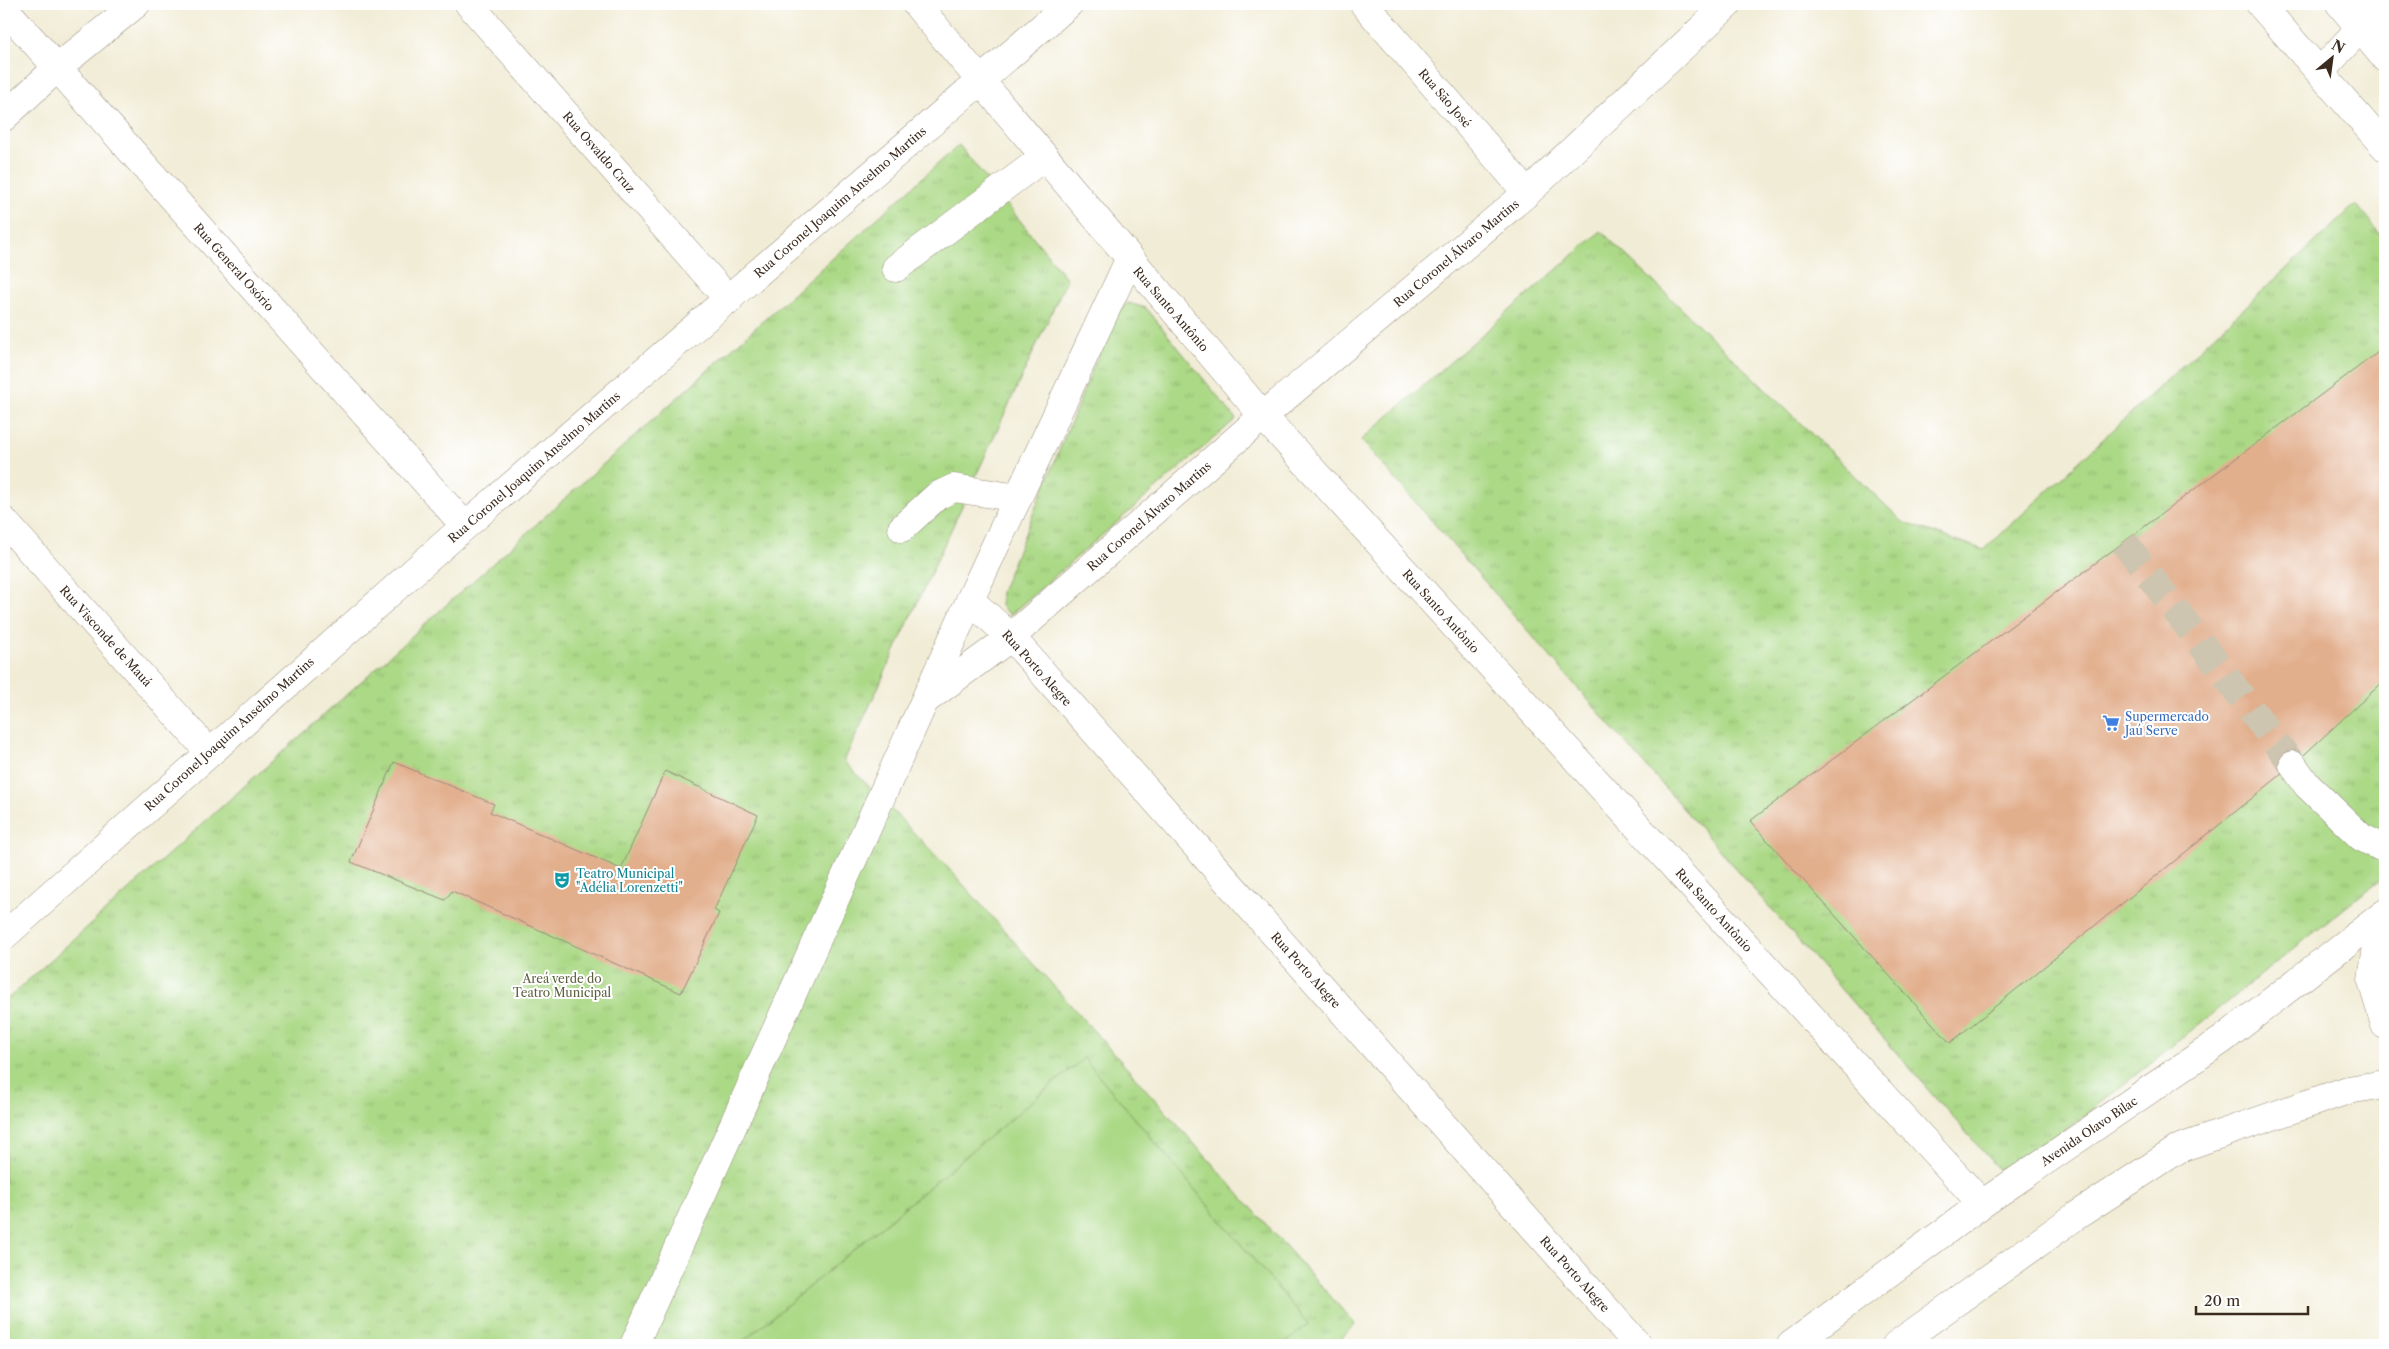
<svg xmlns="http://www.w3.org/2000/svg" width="2389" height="1349" viewBox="0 0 2389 1349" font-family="'Libre Caslon Text',serif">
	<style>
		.grass { fill: url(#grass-tufts); stroke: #738252 }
		.pitch { fill: #abd986; stroke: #738252 }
		.building { fill: #e2af8d }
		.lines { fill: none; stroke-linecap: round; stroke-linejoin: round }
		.minor-tunnel { stroke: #cdc5b0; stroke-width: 28; stroke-dasharray: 28 14; stroke-linecap: butt }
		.minor-casing { stroke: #968b7a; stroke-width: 29 }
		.major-casing { stroke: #968b7a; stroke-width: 29 }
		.minor { stroke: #fff; stroke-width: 28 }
		.major { stroke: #fff; stroke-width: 28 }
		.labels { text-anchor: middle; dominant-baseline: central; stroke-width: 4; stroke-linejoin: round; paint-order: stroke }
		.street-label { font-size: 12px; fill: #3b2a1e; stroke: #fff }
		.shop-label { font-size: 12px; fill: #366cbe; stroke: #fff; text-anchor: start }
		.culture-label { font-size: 12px; fill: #0d838f; stroke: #fff; text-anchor: start }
		.park-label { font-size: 12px; fill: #5d5f3d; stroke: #fff }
	</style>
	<defs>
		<pattern id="grass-tufts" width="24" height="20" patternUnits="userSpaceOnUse" patternTransform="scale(1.25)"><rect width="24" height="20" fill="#abd986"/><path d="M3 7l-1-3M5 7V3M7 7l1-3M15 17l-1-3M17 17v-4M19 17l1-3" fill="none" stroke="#94ba73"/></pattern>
	</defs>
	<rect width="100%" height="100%" fill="#fff"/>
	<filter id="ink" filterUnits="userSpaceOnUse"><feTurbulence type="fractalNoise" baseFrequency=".02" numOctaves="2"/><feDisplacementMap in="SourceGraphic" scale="10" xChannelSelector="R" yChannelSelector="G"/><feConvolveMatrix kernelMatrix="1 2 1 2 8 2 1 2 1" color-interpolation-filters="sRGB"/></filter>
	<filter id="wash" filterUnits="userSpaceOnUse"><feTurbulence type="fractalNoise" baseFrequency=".0096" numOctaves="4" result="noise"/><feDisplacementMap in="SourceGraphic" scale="20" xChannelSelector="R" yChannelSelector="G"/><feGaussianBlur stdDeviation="1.12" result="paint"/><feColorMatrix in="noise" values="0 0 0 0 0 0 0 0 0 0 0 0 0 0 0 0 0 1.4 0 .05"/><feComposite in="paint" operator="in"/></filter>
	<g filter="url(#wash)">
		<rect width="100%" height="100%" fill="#f1ecd5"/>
		<!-- grass -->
		<g class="grass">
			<polygon points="959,145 1067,279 844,761 952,872 1355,1324 1335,1345 4,1345 4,1002"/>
			<polygon points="2356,204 2385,240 2385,876 2006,1178 1361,440 1601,231 1903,522 1984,550"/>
			<polygon points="1128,303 1146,308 1236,419 1010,615 1001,606 1001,592 1116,312"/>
		</g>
		<!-- pitch -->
		<polygon class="pitch" points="1084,1058 1308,1324 1282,1345 739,1345"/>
		<g id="blocks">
			<!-- building -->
			<g class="building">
				<polygon points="2385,347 2385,680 2293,765 1950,1043 1750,821"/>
				<polygon points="394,762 494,804 490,812 621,869 665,771 758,815 714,910 719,913 681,993 452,891 445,900 351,862"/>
			</g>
		</g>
	</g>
	<g filter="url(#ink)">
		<use href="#blocks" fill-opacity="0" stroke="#968b7a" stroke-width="1"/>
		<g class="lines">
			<!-- minor-tunnel -->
			<polyline class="minor-tunnel" points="2124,542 2293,765"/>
			<!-- minor casing -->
			<g class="minor-casing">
				<g id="minor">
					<polyline points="469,4 729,300"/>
					<polyline points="916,4 1263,416 1982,1204"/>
					<polyline points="1364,4 1527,193"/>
					<polyline points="4,8 465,526"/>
					<polyline points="2321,71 2360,28 2385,7"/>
					<polyline points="4,117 56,69 136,4"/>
					<polyline points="896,268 1044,157"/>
					<polyline points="4,521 209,752"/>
					<polyline points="902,528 937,496 954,488 1018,498"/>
					<polyline points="970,600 1011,637 1638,1345"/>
					<polyline points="927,699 1011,637 1263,416 1527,193 1728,4"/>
					<polyline points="2293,765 2307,785 2361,837 2385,849"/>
					<polyline points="4,936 465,526 1069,4"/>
					<polyline points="634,1345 970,600 1129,260"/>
				</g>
			</g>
			<!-- major casing -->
			<g class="major-casing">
				<g id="major">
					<polyline points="2260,4 2385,147"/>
					<polyline points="2340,4 2385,58"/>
					<polyline points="2385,927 2378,938 2372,981 2385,1025"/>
					<polyline points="1791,1345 1982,1204 2222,1040 2385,913"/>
					<polyline points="1896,1345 2076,1216 2180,1148 2348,1090 2385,1084"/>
				</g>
			</g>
			<!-- minor -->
			<use href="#minor" class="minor"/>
			<!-- major -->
			<use href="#major" class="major"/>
		</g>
	</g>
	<!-- icons -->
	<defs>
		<g id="supermarket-bare" transform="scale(1.35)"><path d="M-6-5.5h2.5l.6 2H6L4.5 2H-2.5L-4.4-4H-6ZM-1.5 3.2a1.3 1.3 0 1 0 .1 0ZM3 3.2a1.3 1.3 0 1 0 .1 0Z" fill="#3f7fe0" stroke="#fff" stroke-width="2.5" paint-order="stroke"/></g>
		<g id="theatre-bare" transform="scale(1.35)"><path d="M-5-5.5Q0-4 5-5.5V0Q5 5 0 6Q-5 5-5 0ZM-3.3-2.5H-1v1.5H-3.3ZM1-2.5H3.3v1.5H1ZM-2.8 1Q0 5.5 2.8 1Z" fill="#0f9aa8" stroke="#fff" stroke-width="2.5" paint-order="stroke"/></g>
	</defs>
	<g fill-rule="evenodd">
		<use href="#supermarket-bare" x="2111" y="723"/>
		<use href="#theatre-bare" x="562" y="880"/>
	</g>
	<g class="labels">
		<!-- street labels -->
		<g class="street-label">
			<text transform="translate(1445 98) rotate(49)">Rua São José</text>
			<text transform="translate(599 152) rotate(49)">Rua Osvaldo Cruz</text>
			<text transform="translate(840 202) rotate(-41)">Rua Coronel Joaquim Anselmo Martins</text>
			<text transform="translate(1456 253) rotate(-40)">Rua Coronel Álvaro Martins</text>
			<text transform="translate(234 267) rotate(48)">Rua General Osório</text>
			<text transform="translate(1171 309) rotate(49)">Rua Santo Antônio</text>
			<text transform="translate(534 467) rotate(-41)">Rua Coronel Joaquim Anselmo Martins</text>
			<text transform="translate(1149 516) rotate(-41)">Rua Coronel Álvaro Martins</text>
			<text transform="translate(1441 611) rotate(48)">Rua Santo Antônio</text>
			<text transform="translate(106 636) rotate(48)">Rua Visconde de Mauá</text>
			<text transform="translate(1037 668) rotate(48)">Rua Porto Alegre</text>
			<text transform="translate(229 734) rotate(-42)">Rua Coronel Joaquim Anselmo Martins</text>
			<text transform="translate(1714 910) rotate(48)">Rua Santo Antônio</text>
			<text transform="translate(1306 970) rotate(48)">Rua Porto Alegre</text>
			<text transform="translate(2089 1131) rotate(-34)">Avenida Olavo Bilac</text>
			<text transform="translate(1575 1274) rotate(48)">Rua Porto Alegre</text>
		</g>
		<!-- shop labels -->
		<g class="shop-label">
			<text x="2125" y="716">Supermercado<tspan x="2125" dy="14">Jaú Serve</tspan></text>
		</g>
		<!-- culture labels -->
		<g class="culture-label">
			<text x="576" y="873">Teatro Municipal<tspan x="576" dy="14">"Adélia Lorenzetti"</tspan></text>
		</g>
		<!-- park labels -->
		<g class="park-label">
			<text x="562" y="978">Areá verde do<tspan x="562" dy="14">Teatro Municipal</tspan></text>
		</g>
	</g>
	<!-- margin -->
	<rect width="2389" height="1349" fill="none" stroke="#fff" stroke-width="20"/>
	<!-- north arrow -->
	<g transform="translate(2332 58) rotate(29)" stroke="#ffffff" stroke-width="4" paint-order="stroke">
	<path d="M0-4L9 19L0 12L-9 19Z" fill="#3b2a1e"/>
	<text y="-8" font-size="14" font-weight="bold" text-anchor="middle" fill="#3b2a1e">N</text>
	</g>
	<!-- scale -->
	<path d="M2196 1306v8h112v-8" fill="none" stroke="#3b2a1e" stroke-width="2.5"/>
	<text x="2204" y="1306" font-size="15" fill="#3b2a1e" stroke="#ffffff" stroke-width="4" paint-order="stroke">20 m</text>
</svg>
